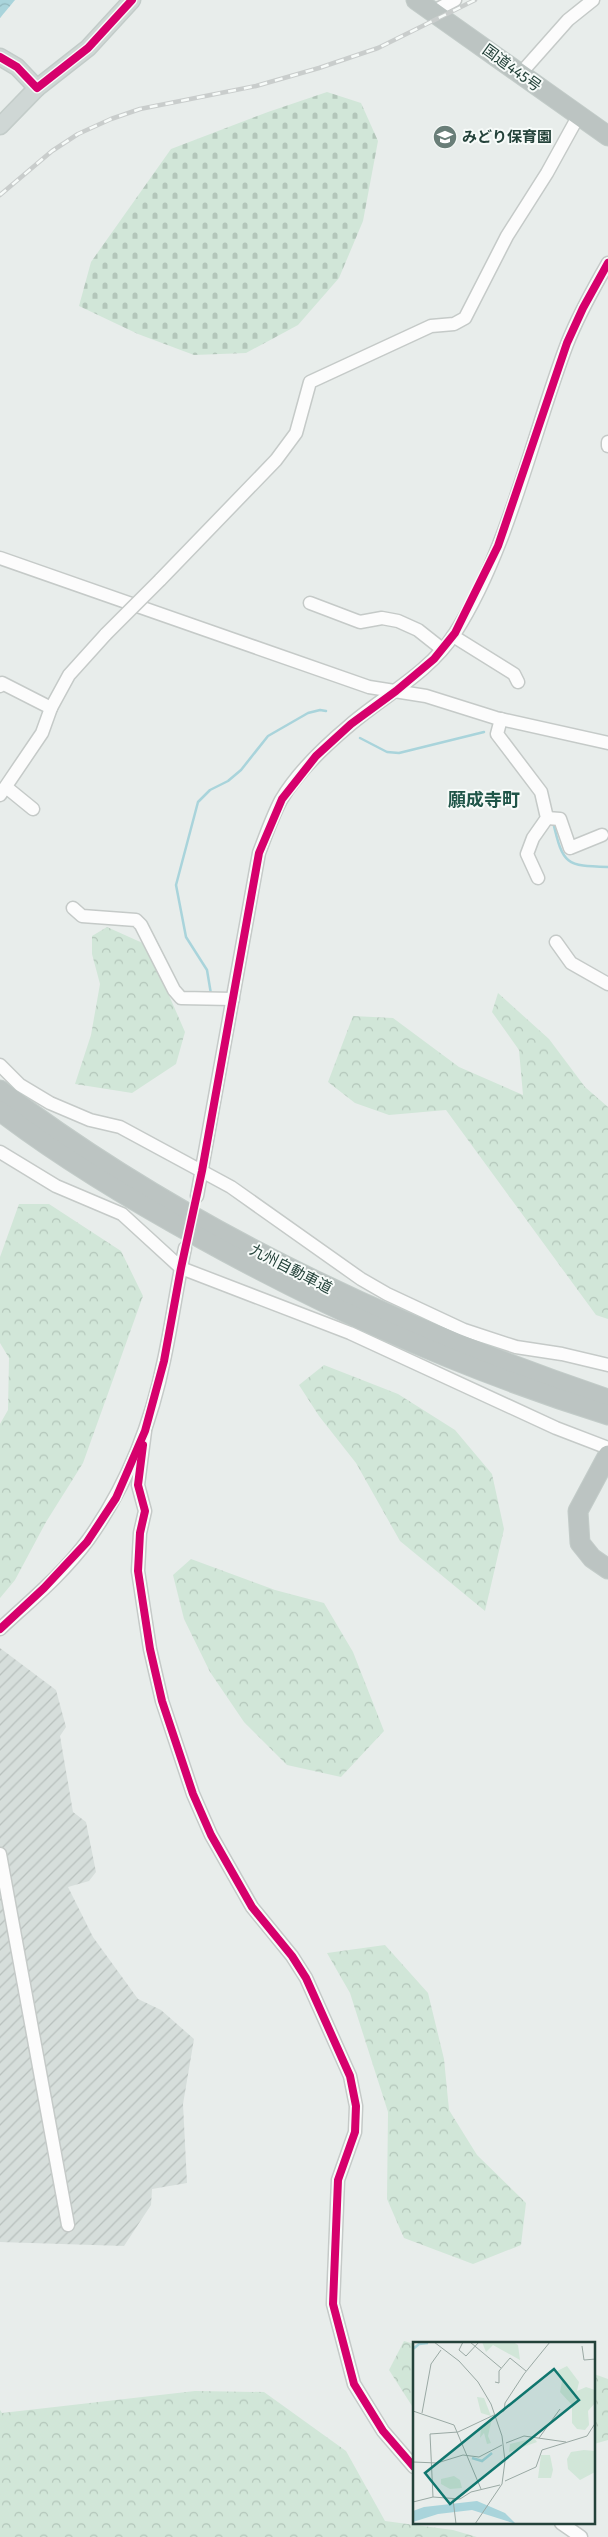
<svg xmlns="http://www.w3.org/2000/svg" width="608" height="2537" viewBox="0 0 608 2537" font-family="'Fira Sans','Noto Sans JP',sans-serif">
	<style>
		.industrial { fill: url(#industrial-furrows) }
		.forest { fill: url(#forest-crowns) }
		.cemetery { fill: url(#cemetery-stones) }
		.water { fill: url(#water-waves) }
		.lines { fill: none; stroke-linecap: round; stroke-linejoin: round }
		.stream { stroke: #a9d4db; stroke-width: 2.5 }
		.minor-casing { stroke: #c5cac8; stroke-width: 15 }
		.major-casing { stroke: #c3ccc9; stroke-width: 19 }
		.highway-casing { stroke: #c3ccc9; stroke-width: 21 }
		.minor { stroke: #fcfcfc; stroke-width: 12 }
		.major { stroke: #cfd7d5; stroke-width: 16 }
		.highway { stroke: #bcc4c2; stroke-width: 19 }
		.rail-casing { stroke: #c9cdcc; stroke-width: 4.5 }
		.rail { stroke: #f7fbf9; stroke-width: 2.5; stroke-dasharray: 8; stroke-linecap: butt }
		.minor-bridge-casing { stroke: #c5cac8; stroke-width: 15; stroke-linecap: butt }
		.minor-bridge { stroke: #fcfcfc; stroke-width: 12 }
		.cycleway-casing { stroke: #f7fbf9; stroke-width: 11 }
		.cycleway { stroke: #d6006c; stroke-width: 8 }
		.labels { text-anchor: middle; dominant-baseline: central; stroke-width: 4; stroke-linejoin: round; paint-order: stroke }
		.street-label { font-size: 15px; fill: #24423a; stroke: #f7fbf9 }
		.poi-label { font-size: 15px; font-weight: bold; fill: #24423a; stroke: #f7fbf9; text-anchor: start }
		.quarter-label { font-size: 18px; font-weight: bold; fill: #1f5548; stroke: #f7fbf9 }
		.inset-river { fill: none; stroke: #a9d4db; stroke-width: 2.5 }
		.inset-road { fill: none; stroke: #9aa9a4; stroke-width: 1 }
		.view { fill: #0f766e; fill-opacity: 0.15; stroke: #0f766e; stroke-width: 2.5 }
		.inset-edge { fill: none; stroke: #24423a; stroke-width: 2.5 }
	</style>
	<defs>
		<pattern id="industrial-furrows" width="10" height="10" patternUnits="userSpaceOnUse" patternTransform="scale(1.25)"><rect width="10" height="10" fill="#d6dedb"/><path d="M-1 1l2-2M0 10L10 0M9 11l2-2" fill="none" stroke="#b8c0bd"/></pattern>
		<pattern id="forest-crowns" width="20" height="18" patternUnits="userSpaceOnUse" patternTransform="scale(1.25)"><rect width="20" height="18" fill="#d1e6d8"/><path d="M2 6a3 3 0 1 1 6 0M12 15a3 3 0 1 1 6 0" fill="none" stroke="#b3c6ba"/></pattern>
		<pattern id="cemetery-stones" width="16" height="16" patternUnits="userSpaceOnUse" patternTransform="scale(1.25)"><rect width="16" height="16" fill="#d1e6d8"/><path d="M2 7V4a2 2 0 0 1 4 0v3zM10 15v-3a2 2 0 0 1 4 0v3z" fill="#b3c6ba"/></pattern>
		<pattern id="water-waves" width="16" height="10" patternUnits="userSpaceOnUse" patternTransform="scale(1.25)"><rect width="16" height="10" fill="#a9d4db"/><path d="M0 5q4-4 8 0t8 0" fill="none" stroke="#91b7bd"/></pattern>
	</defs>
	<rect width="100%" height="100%" fill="#e8edeb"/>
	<!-- industrial -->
	<polygon class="industrial" points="0,1648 56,1690 66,1727 60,1736 73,1812 86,1822 96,1872 89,1881 68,1887 93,1937 138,1999 161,2010 194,2039 183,2104 187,2183 152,2189 151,2205 124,2246 0,2242"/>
	<!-- forest -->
	<g class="forest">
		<polygon points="107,927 147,945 185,1032 176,1064 132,1093 75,1084 91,1035 100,984 92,954 92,936"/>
		<polygon points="498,993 549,1039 585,1087 608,1107 608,1319 596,1315 446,1110 389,1115 355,1103 328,1082 353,1016 393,1018 459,1067 523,1095 519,1050 492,1012"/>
		<polygon points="19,1204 49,1204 121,1251 143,1296 83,1463 46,1522 15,1580 0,1598 0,1424 8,1410 9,1358 0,1343 0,1257"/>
		<polygon points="324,1365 398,1394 455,1430 492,1474 504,1529 485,1611 400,1541 356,1463 319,1416 299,1385"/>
		<polygon points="191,1559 275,1590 324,1603 353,1652 384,1731 341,1777 287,1765 244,1722 210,1672 184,1619 173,1575"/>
		<polygon points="385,1945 428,1993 444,2059 449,2110 477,2155 526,2203 521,2245 473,2264 404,2238 387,2199 388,2112 350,1993 327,1953"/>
		<polygon points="404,2341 414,2344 414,2409 389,2370"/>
		<polygon points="594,2374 608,2379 608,2440 594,2444"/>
		<polygon points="195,2391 264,2392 346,2451 385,2521 453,2530 477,2537 0,2537 0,2410 2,2413"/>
	</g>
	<!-- cemetery -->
	<polygon class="cemetery" points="327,92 361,103 378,141 363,221 339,278 298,325 246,353 194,355 138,334 79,306 91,262 171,149 268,112"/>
	<!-- water -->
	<polygon class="water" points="0,0 15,0 0,18"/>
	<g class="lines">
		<!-- stream -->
		<g class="stream">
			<polyline points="360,738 387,752 399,753 484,732"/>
			<path d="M553,822C563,865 566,866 608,867"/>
			<polyline points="211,994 207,970 186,937 176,885 198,802 210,790 228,781 241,770 268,736 308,713 320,710 326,711"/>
		</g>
		<!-- minor casing -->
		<g class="minor-casing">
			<g id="minor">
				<polyline points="432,12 455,0"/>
				<polyline points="521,73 568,20 593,0"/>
				<polyline points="608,442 608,446"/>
				<polyline points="0,558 369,687 426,696 496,718 608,743"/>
				<polyline points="160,580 276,460 296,433 310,382 431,326 454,324 465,318 507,236 547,173 579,115"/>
				<polyline points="310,603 360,622 382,618 398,621 418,630 442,649"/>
				<polyline points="453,636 514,674 518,682"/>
				<polyline points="0,686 2,683 51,708"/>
				<polyline points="501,719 497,734 541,792 547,818 533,838 527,854 538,878"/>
				<polyline points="6,787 33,809"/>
				<polyline points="0,795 42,733 51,708 69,675 106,634"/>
				<polyline points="547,818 560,819 570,848 602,835"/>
				<polyline points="73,908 82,916 136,920 141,925 174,990 181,998 233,999"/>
				<polyline points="556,942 571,963 608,984"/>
				<polyline points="0,1065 20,1085 50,1103 90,1120 120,1127 231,1187 361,1279 387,1294 464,1330 516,1347 562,1354 608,1365"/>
				<polyline points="0,1152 56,1186 122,1214 181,1268 350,1333 556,1428 608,1448"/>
				<path d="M197,1196L259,853C266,835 272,817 281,800C297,773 326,745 350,725C385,695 429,673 455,633C508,551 532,436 567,344C578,316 593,289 608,263"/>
				<polyline points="145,1431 138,1485 145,1511 140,1533 138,1571 150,1649 162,1701 193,1794 211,1835 252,1907 292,1956 306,1978 350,2076 356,2106 355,2132 338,2180 333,2304 354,2384 383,2431 414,2467"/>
				<path d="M0,1629C30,1601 63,1574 88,1540C126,1487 151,1424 164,1360C172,1323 177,1285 185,1248"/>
				<polyline points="0,1854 68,2225"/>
				<polyline points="561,2523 581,2537"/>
			</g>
		</g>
		<!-- major casing -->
		<g class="major-casing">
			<g id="major">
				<polyline points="0,57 17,67 37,88"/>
				<polyline points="0,126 37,88 88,48 132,0"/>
			</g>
		</g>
		<!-- highway casing -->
		<g class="highway-casing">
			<g id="highway">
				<polyline points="416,0 608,136"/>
				<path d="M0,1090C183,1228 391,1326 608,1399"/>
				<path d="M0,1111C64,1160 133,1201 204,1240C332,1311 468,1371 608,1415"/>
				<polyline points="608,1455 578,1511 580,1543 592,1558 608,1569"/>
			</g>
		</g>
		<!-- minor -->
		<use href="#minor" class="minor"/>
		<!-- major -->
		<use href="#major" class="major"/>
		<!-- highway -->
		<use href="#highway" class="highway"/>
		<!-- rail casing -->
		<g class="rail-casing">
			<polyline id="rail" points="0,195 52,151 78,134 111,119 140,109 256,86 319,68 378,48 475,0"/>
		</g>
		<!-- rail -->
		<use href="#rail" class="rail"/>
		<!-- minor-bridge casing -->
		<g class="minor-bridge-casing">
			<polyline id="minor-bridge" points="106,634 160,580"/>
		</g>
		<!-- minor-bridge -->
		<use href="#minor-bridge" class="minor-bridge"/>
		<!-- cycleway casing -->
		<g class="cycleway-casing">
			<g id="cycleway">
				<polyline points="0,57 17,67 37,88 88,48 132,0"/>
				<polyline points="143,1445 138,1485 145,1511 140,1533 138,1571 150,1649 162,1701 193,1794 211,1835 252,1907 292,1956 306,1978 350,2076 356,2106 355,2132 338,2180 333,2304 354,2384 383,2431 414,2467"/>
				<polyline points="0,1629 44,1588 87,1542 116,1498 145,1431 164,1361 181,1268 202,1171 259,853 282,799 316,756 351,724 396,691 434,659 455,633 498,546 567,343 583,308 608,263"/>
			</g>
		</g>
		<!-- cycleway -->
		<use href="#cycleway" class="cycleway"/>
	</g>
	<!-- icons -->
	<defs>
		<g id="school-disc" transform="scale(1.25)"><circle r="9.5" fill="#697e78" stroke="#f7fbf9"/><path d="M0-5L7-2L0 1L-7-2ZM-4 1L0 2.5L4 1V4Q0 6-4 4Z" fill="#fff"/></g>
	</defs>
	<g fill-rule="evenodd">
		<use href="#school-disc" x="445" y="137"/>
	</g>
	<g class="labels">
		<!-- street labels -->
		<g class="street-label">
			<text transform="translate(512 68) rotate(36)">国道445号</text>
			<text transform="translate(291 1269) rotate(27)">九州自動車道</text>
		</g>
		<!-- poi labels -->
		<g class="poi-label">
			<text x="462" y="137">みどり保育園</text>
		</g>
		<!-- quarter labels -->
		<g class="quarter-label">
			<text x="484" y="800">願成寺町</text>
		</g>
	</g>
	<!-- overview -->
	<g transform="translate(413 2342)">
		<rect width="182" height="182" fill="#e8edeb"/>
		<path d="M69,0H100L105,3L107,18L80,3L73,10ZM154,24L166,40L164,49L173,45L182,48V61L175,69L176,83L172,88L164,87L159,81V63L147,50L149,39L144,29ZM64,55L71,56L78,74L68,71ZM79,77L75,94L78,101L74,102L71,91L67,96L68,85ZM121,96L124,100L96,110L97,102ZM171,108L182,109V130L167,138L155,127L154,117L158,110ZM128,113H137L140,128L138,136H125Z" fill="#d1e6d8"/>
		<path d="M41,134L47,138L49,146L37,147L28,142V137Z" fill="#d1e6d8"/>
		<path d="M64,159L92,171L103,182L59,168L25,172L0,180V169L11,165Z" fill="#a9d4db"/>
		<path class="inset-river" d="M0,7L6,2L15,1M59,116L69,119L79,111"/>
		<path class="inset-road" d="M21,0L46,19L65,40L78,62L89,94L92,119L89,142L62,182M50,0L46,8L53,14L66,0M57,0L88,26M169,4L171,18L183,17M82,40L86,41V29L97,16L113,29M0,69L41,83L68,147M9,71L18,22L28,8M84,72L91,69L92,61L111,32L137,0M126,96L147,67M93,101L111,94L153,100M0,120L24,121L50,113L66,115L89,103M92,139L123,125L129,108L174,94L183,80M20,155L47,157L58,150L87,143M40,157L43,182M0,160L20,155L17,92L45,90L81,73"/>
		<path class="view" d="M141,27L166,58L37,162L12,131Z"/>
		<rect width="182" height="182" class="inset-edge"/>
	</g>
</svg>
